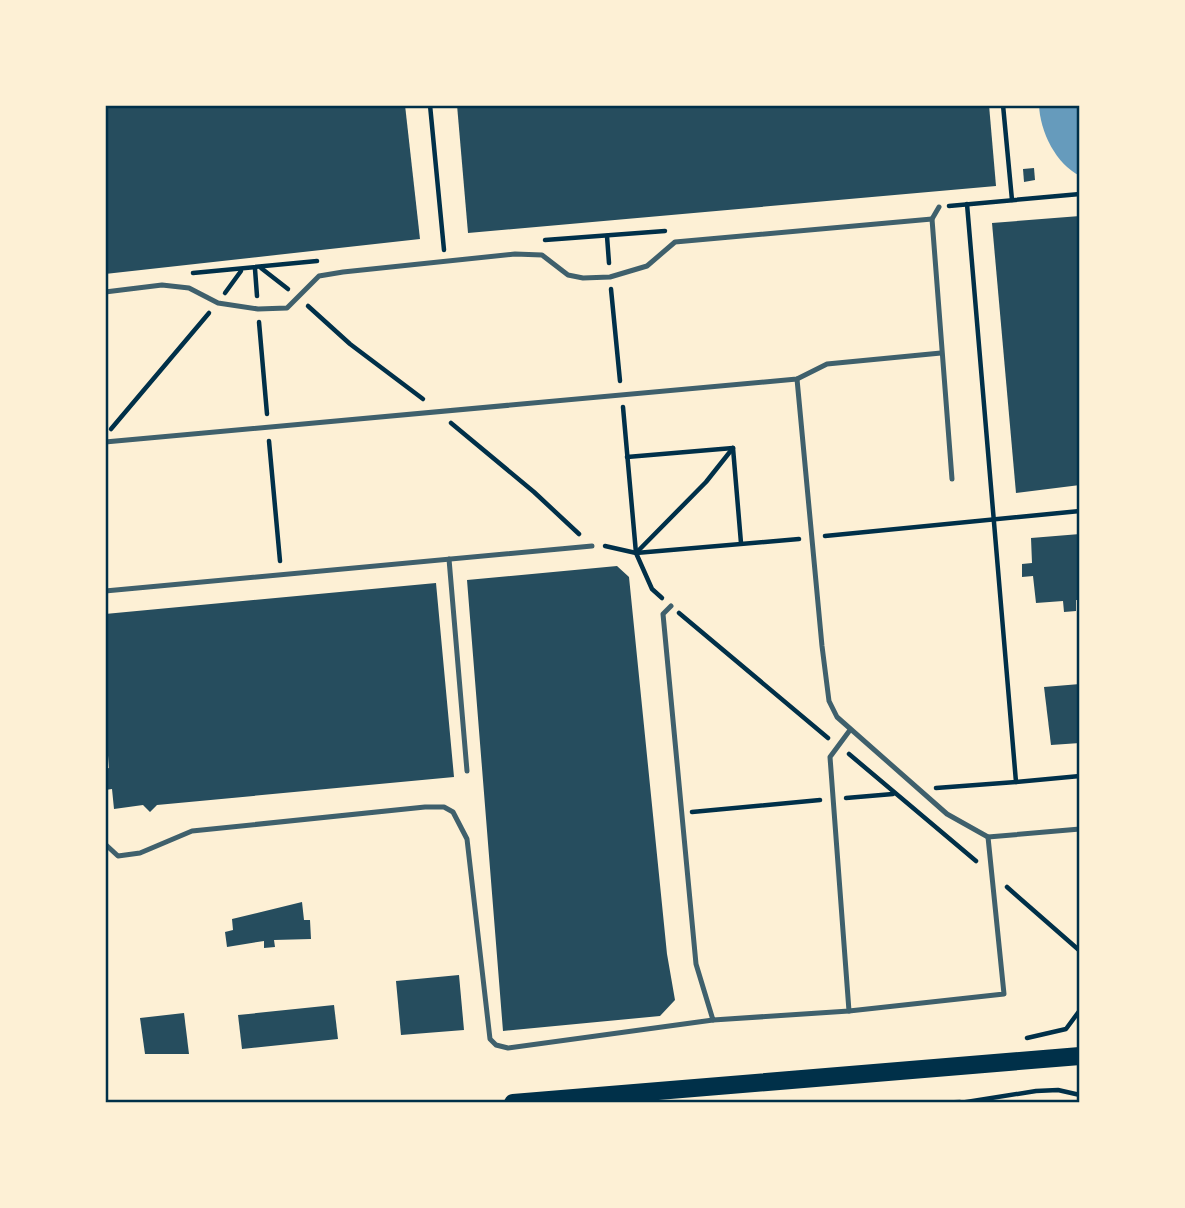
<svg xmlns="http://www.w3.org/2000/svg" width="1185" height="1208" viewBox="0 0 1185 1208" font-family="'Exo 2',sans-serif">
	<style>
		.water { fill: #669bbc }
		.building { fill: #264d5e }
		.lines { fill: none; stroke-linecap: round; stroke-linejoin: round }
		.path { stroke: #003049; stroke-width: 4.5 }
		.service { stroke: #3f606c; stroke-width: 5 }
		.primary { stroke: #003049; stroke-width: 18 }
		.neatline { fill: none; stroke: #003049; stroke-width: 2.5 }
	</style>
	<rect width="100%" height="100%" fill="#fdf0d5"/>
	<!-- water -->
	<path class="water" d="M1039,105H1080V176C1056,164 1040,132 1039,105Z"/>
	<!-- building -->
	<g class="building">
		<polygon points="105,105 405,105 420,239 105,274"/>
		<polygon points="457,105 989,105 996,186 468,233"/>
		<polygon points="1034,168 1035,180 1024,182 1023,169"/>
		<polygon points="1080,216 1080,485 1016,493 992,223"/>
		<polygon points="1080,534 1080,600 1076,600 1076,611 1064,612 1063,601 1036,603 1033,576 1022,577 1022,564 1032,563 1031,538"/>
		<polygon points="617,566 629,577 667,954 675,1000 660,1016 503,1031 467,580"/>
		<polygon points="436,583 454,777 157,805 150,812 143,805 114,809 112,789 105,790 105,769 109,768 105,718 105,614"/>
		<polygon points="1080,684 1080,743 1051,745 1044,687"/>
		<polygon points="302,902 304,920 310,920 311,939 274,940 275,947 264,948 264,941 227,947 225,932 233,930 232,919"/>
		<polygon points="459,975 464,1030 401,1035 396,981"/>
		<polygon points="334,1005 338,1039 242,1049 238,1015"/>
		<polygon points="184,1013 189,1054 145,1054 140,1018"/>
	</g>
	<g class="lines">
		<!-- path -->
		<g class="path">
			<polyline points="430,105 444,250"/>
			<polyline points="1003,105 1012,200"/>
			<polyline points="949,206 1080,194"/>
			<polyline points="607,236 609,263"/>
			<polyline points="545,240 665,231"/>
			<polyline points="261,268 288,289"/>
			<polyline points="255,269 257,296"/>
			<polyline points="193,273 317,261"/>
			<polyline points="611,289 620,381"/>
			<polyline points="225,293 241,271"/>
			<polyline points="308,306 350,344 423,399"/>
			<polyline points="259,322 267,414"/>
			<polyline points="623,407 636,553"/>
			<polyline points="451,423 534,492 579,534"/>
			<polyline points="111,429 209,313"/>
			<polyline points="269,441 280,561"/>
			<polyline points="627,457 733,448 741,543"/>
			<polyline points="825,536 1080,511"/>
			<polyline points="605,546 636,553 652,589 662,598"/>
			<polyline points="637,552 706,482 733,448"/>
			<polyline points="636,553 799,539"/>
			<polyline points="679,613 828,738"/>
			<polyline points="849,754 976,861"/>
			<polyline points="1016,782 1080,776"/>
			<polyline points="936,788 1016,782 967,204"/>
			<polyline points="846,798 893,794"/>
			<polyline points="692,812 820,800"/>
			<polyline points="1007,887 1080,951"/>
			<polyline points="1027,1038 1066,1029 1080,1010"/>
			<polyline points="936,1103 960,1102"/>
			<polyline points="960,1103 1036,1091 1058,1090 1080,1095"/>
		</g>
		<!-- service -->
		<g class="service">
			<polyline points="939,207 932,219 952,479"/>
			<polyline points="105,292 162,285 189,288 218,303 258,309 287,308 319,276 343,272 515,254 542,255 568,275 583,278 610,277 647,266 675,242 932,219"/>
			<polyline points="797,379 822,646 829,701 837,717 947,814 988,837 1080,829"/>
			<polyline points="105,442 797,379 827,364 941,353"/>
			<polyline points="449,559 467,771"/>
			<polyline points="105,591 592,546"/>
			<polyline points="671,606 663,614 696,964 713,1020 849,1011 1004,994 988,837"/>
			<polyline points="105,844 118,856 140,853 192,831 425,807 444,807 453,812 467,839 490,1039 496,1045 508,1048 713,1020"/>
			<polyline points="849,1011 830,757 850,730"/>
		</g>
		<!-- primary -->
		<polyline class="primary" points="513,1103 1080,1056"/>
	</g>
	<!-- border -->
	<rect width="1185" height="1208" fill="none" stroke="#fdf0d5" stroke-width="214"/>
	<rect x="107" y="107" width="971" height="994" class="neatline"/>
</svg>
